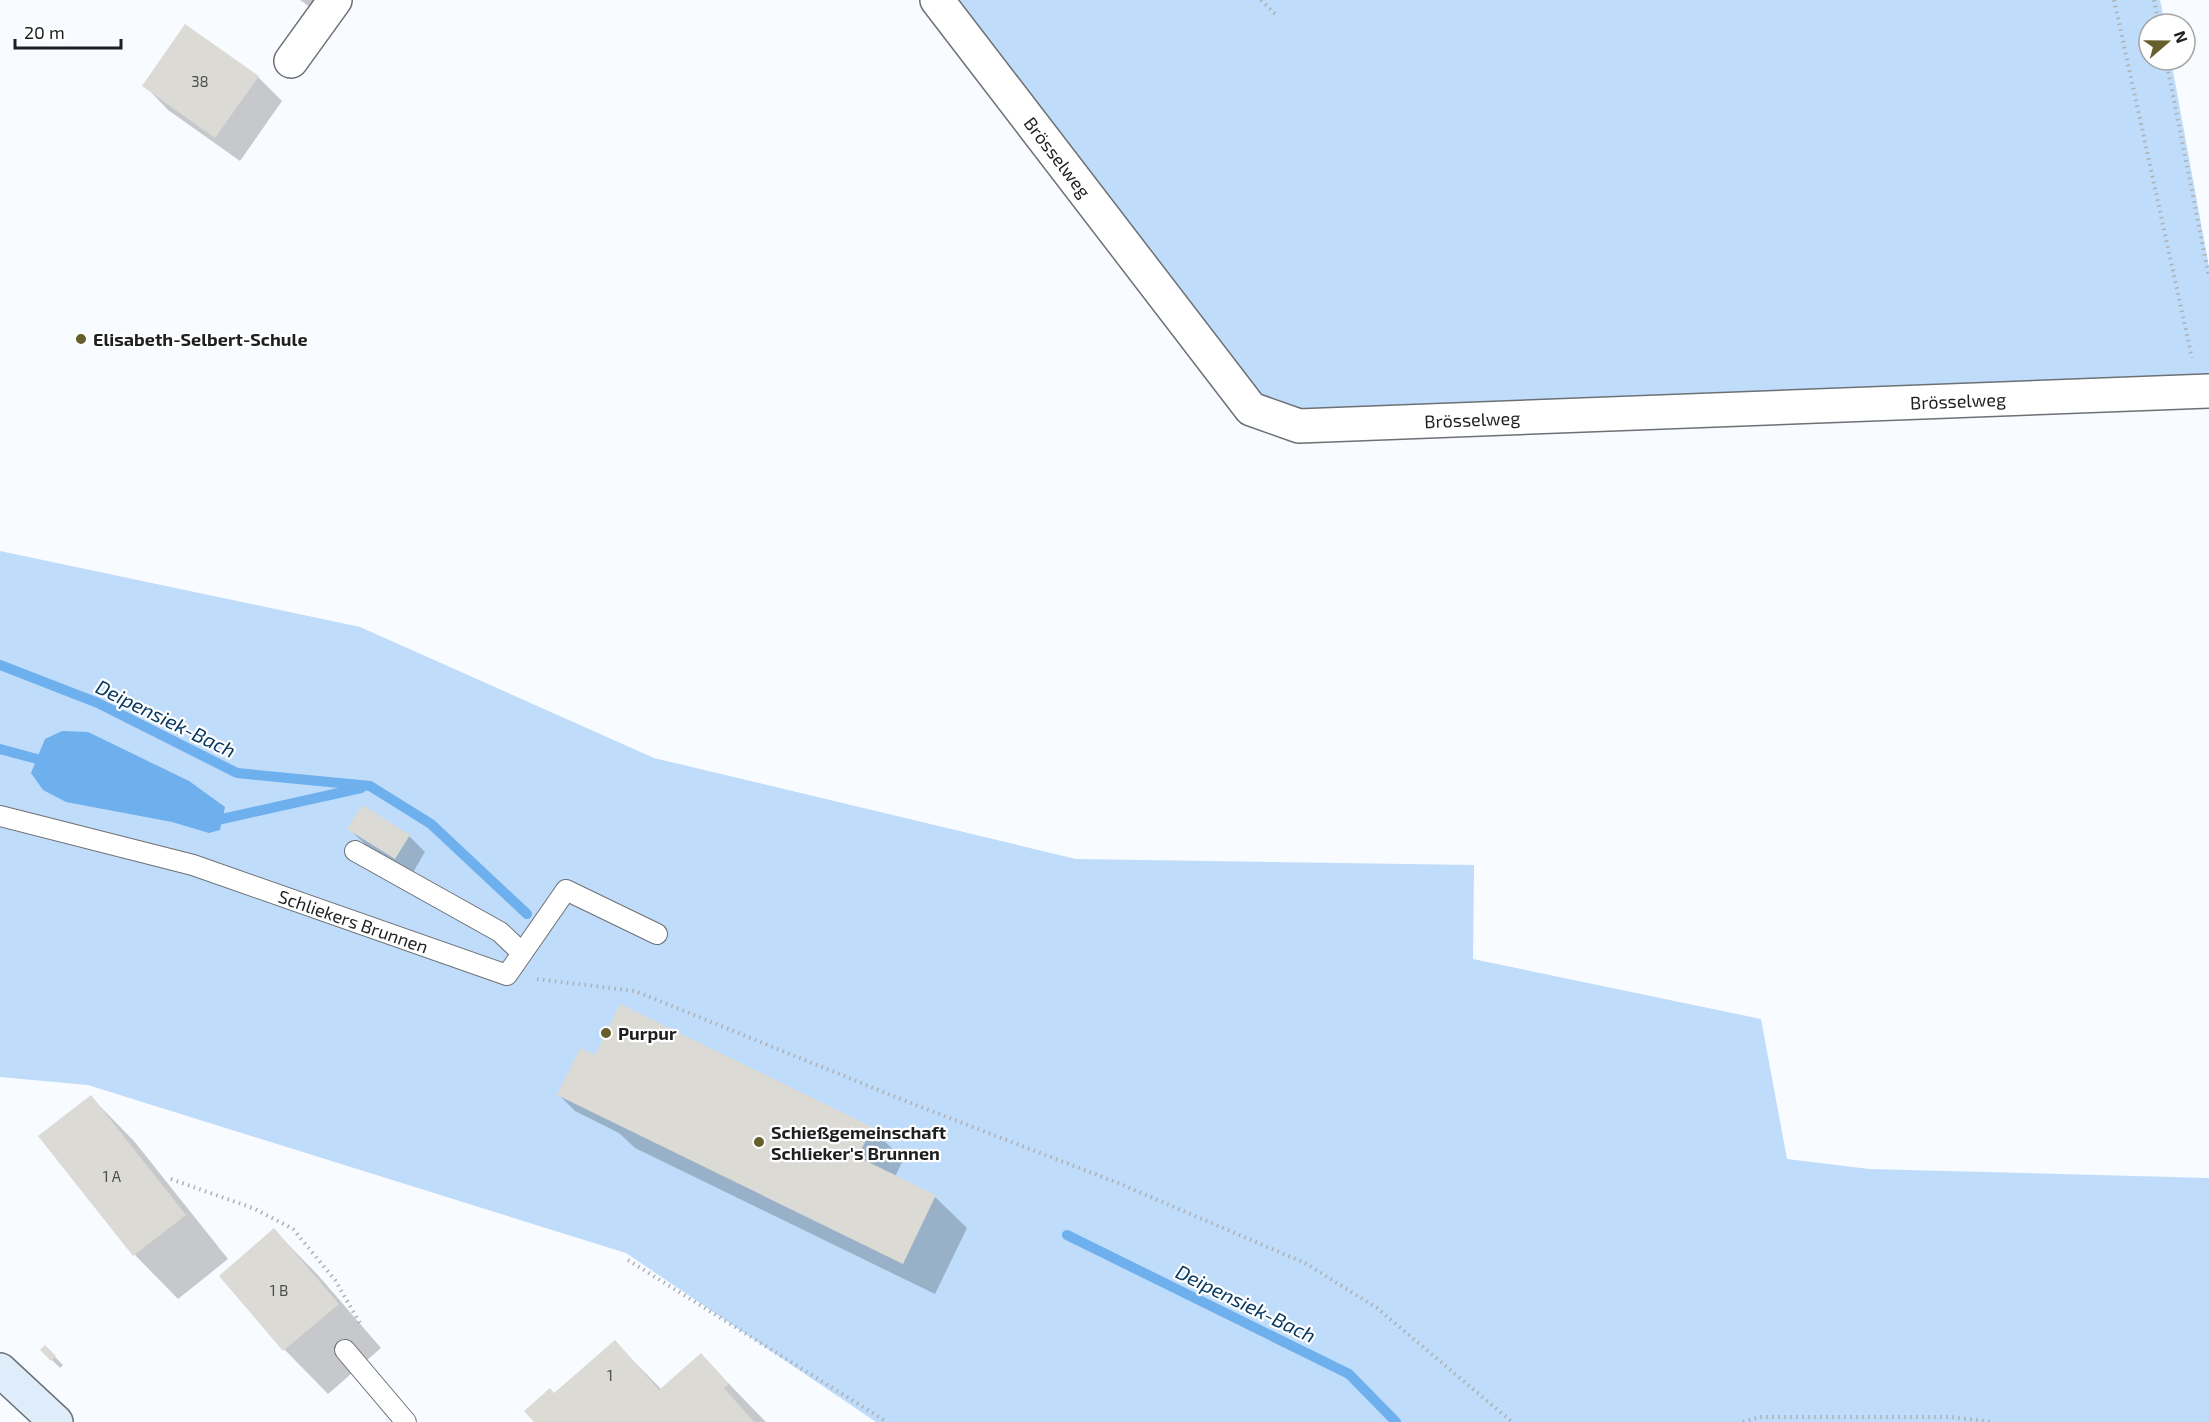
<svg xmlns="http://www.w3.org/2000/svg" width="2209" height="1422" viewBox="0 0 2209 1422" font-family="'Exo 2',sans-serif">
	<style>
		.green { fill: #bfdcfa }
		.water { fill: #6eafed }
		.shadow { fill: #0003 }
		.lines { fill: none; stroke-linecap: round; stroke-linejoin: round }
		.stream { stroke: #6eafed; stroke-width: 10 }
		.building { fill: #dbdad5 }
		.lane-casing { stroke: #6d7074; stroke-width: 22 }
		.street-casing { stroke: #6d7074; stroke-width: 36 }
		.secondary-casing { stroke: #6d7074; stroke-width: 36 }
		.path { stroke: #aeb0b3; stroke-width: 4; stroke-dasharray: 1.5 4.5; stroke-linecap: butt }
		.lane { stroke: #fff; stroke-width: 20 }
		.street { stroke: #fff; stroke-width: 33 }
		.secondary { stroke: #dfedfb; stroke-width: 33 }
		.poi-dot { fill: #665e2b; stroke: #fff; stroke-width: 2 }
		.labels { text-anchor: middle; dominant-baseline: central; stroke-width: 4.5; stroke-linejoin: round; paint-order: stroke }
		.number-label { font-size: 15px; fill: #4c4e4d }
		.street-label { font-size: 18px; fill: #1d1f20; stroke: #fff }
		.poi-label { font-size: 18px; font-weight: bold; fill: #1d1f20; stroke: #fff; text-anchor: start }
		.water-label { font-size: 20px; font-style: italic; fill: #073961; stroke: #fff }
	</style>
	<rect width="100%" height="100%" fill="#f8fbff"/>
	<!-- green -->
	<g class="green">
		<polygon points="937,0 2160,0 2165,24 2149,24 2149,60 2171,60 2209,267 2209,391 1299,426 1251,409"/>
		<polygon points="0,551 360,627 654,758 1076,859 1474,865 1473,959 1761,1019 1787,1159 1869,1169 2209,1178 2209,1422 876,1422 626,1253 88,1085 0,1077"/>
	</g>
	<!-- water -->
	<polygon class="water" points="62,731 88,732 189,781 225,807 220,830 209,833 172,822 66,802 43,790 31,773 45,739"/>
	<!-- shadow -->
	<g class="shadow">
		<polygon points="300,0 345,0 330,21"/>
		<polygon points="258,77 282,101 240,161 168,110 144,85"/>
		<polygon points="349,829 409,836 425,852 412,874 366,845"/>
		<polygon points="648,1020 872,1128 903,1160 895,1177 935,1197 967,1228 935,1294 635,1148 619,1133 575,1111 559,1095 596,1057"/>
		<polygon points="91,1097 134,1141 228,1259 178,1299 135,1255 41,1137"/>
		<polygon points="274,1230 317,1274 381,1348 328,1394 285,1350 221,1276"/>
		<polygon points="615,1342 662,1390 701,1355 766,1422 536,1422 554,1395"/>
		<polygon points="45,1347 63,1365 60,1368 42,1350"/>
	</g>
	<g class="lines">
		<!-- stream -->
		<g class="stream">
			<polyline points="0,665 98,703 237,773 370,786 431,824 527,914"/>
			<polyline points="0,749 37,759"/>
			<polyline points="222,819 361,788"/>
			<polyline points="1067,1235 1349,1374 1396,1422"/>
		</g>
	</g>
	<!-- building -->
	<g class="building">
		<polygon points="185,24 259,76 215,138 142,86"/>
		<polygon points="362,805 410,835 395,859 347,829"/>
		<polygon points="620,1004 872,1127 858,1157 936,1195 903,1264 557,1095 580,1048 595,1055"/>
		<polygon points="91,1095 186,1215 133,1256 38,1136"/>
		<polygon points="274,1228 339,1304 283,1351 219,1276"/>
		<polygon points="615,1340 659,1390 701,1353 729,1384 724,1388 754,1422 534,1422 524,1411 550,1388 554,1393"/>
		<polygon points="45,1345 56,1356 51,1361 40,1350"/>
	</g>
	<g class="lines">
		<!-- lane casing -->
		<g class="lane-casing">
			<g id="lane">
				<path id="s1" d="M0,816L193,865L507,975L566,890L657,934"/>
				<polyline points="355,851 500,932 522,953"/>
				<polyline points="345,1350 406,1422"/>
			</g>
		</g>
		<!-- street casing -->
		<g class="street-casing">
			<g id="street">
				<path id="s2" d="M937,0L1251,409L1299,426L2209,391"/>
				<polyline points="291,61 335,0"/>
			</g>
		</g>
		<!-- secondary casing -->
		<g class="secondary-casing">
			<polyline id="secondary" points="0,1370 56,1422"/>
		</g>
		<!-- path -->
		<g class="path">
			<polyline points="1261,0 1278,17"/>
			<polyline points="2114,0 2192,358"/>
			<polyline points="2154,0 2159,24"/>
			<polyline points="2166,60 2209,277"/>
			<polyline points="537,979 635,991 908,1102 1118,1183 1305,1263 1377,1308 1512,1422"/>
			<polyline points="171,1179 255,1209 293,1229 335,1280 361,1325"/>
			<polyline points="628,1260 887,1422"/>
			<polyline points="1743,1422 1760,1417 1951,1417 1992,1422"/>
		</g>
		<!-- lane -->
		<use href="#lane" class="lane"/>
		<!-- street -->
		<use href="#street" class="street"/>
		<!-- secondary -->
		<use href="#secondary" class="secondary"/>
	</g>
	<!-- markers -->
	<g class="poi-dot">
		<circle cx="81" cy="339" r="6"/>
		<circle cx="606" cy="1033" r="6"/>
		<circle cx="759" cy="1142" r="6"/>
	</g>
	<g class="labels">
		<!-- number labels -->
		<g class="number-label">
			<text x="200" y="81">38</text>
			<text x="112" y="1176">1 A</text>
			<text x="279" y="1290">1 B</text>
			<text x="610" y="1375">1</text>
		</g>
		<!-- street labels -->
		<g class="street-label">
			<text stroke="none"><textPath href="#s2" startOffset="198">Brösselweg</textPath></text>
			<text stroke="none"><textPath href="#s2" startOffset="1226">Brösselweg</textPath></text>
			<text stroke="none"><textPath href="#s2" startOffset="740">Brösselweg</textPath></text>
			<text stroke="none"><textPath href="#s1" startOffset="369">Schliekers Brunnen</textPath></text>
		</g>
		<!-- poi labels -->
		<g class="poi-label">
			<text x="93" y="339">Elisabeth-Selbert-Schule</text>
			<text x="618" y="1033">Purpur</text>
			<text x="771" y="1132">Schießgemeinschaft<tspan x="771" dy="21">Schlieker's Brunnen</tspan></text>
		</g>
		<!-- water labels -->
		<g class="water-label">
			<text transform="translate(166 718) rotate(26)">Deipensiek-Bach</text>
			<text transform="translate(1246 1303) rotate(26)">Deipensiek-Bach</text>
		</g>
	</g>
	<!-- north arrow -->
	<g transform="translate(2167 42) rotate(70)"><circle r="28" fill="#ffffff" stroke="#a5a5a6" stroke-width="1.5"/>
	<path d="M0-4.5L10 22L0 15L-10 22Z" fill="#665e2b"/>
	<text y="-9" font-size="16" font-weight="bold" text-anchor="middle" fill="#1d1f20">N</text>
	</g>
	<!-- scale -->
	<path d="M15 39v9h106v-9" fill="none" stroke="#1d1f20" stroke-width="3"/>
	<text x="24" y="39" font-size="18" fill="#1d1f20" stroke="#ffffff" stroke-width="4.5" paint-order="stroke">20 m</text>
</svg>
